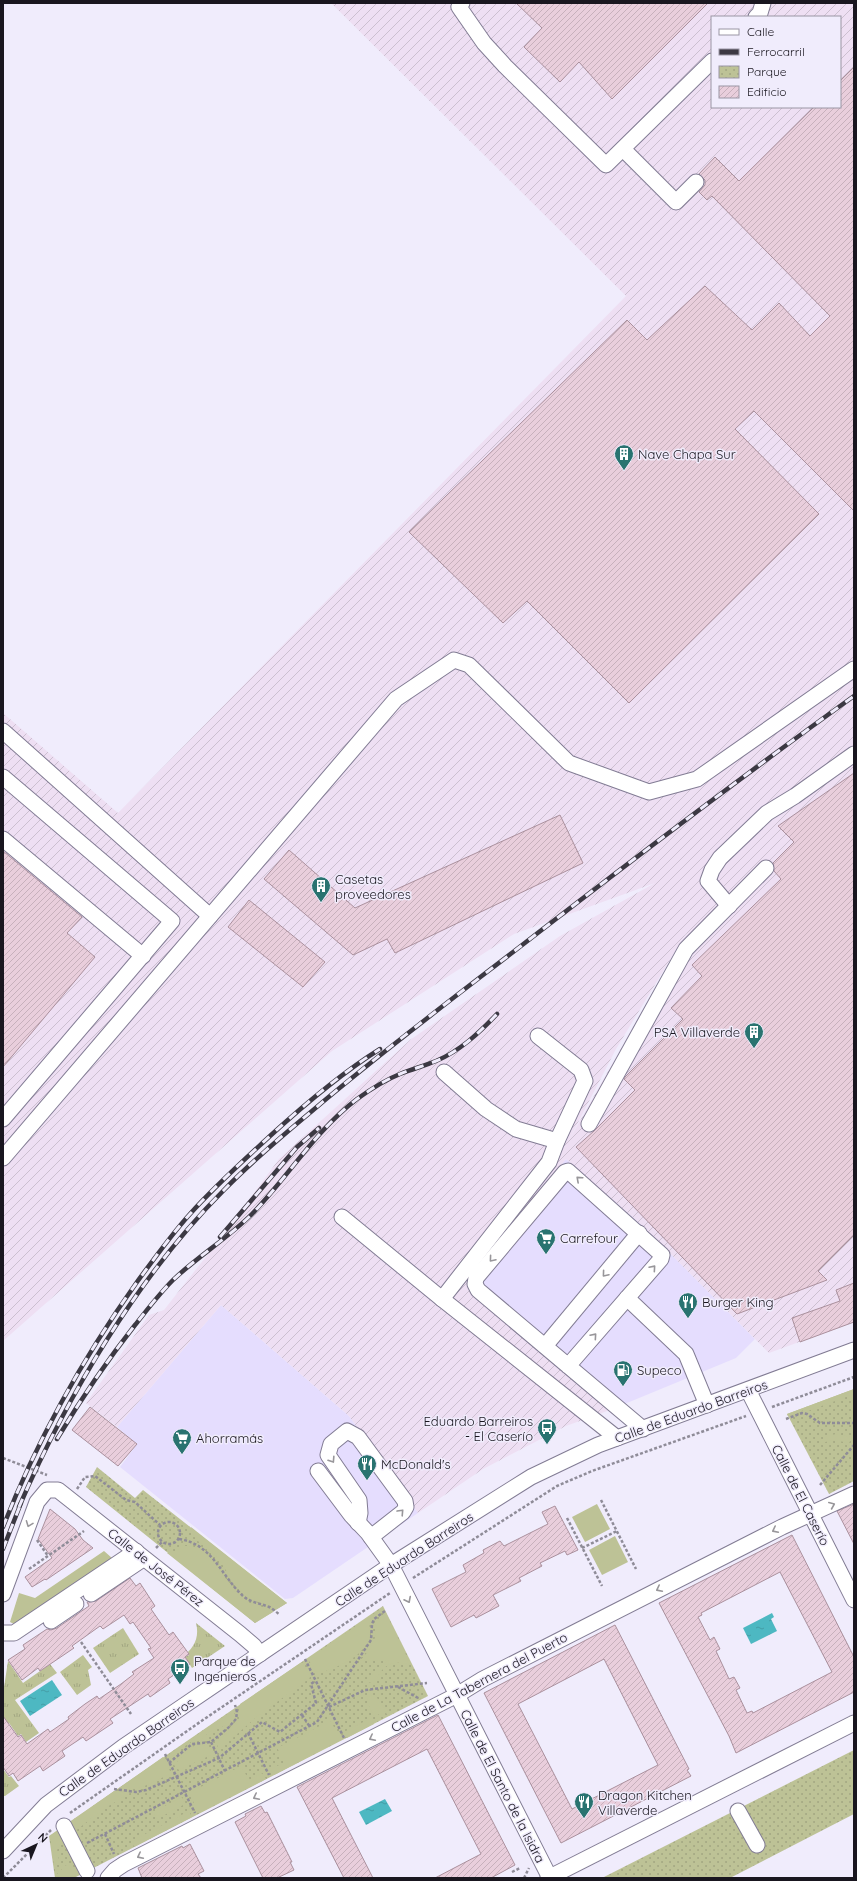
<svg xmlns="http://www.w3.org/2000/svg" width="857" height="1881" viewBox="0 0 857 1881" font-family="Quicksand,sans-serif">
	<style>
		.built { fill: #e5ddfe }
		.industrial { fill: url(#industrial-furrows); fill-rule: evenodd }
		.grass { fill: url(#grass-tufts) }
		.park { fill: url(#park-dots) }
		.garden { fill: #bdc296 }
		.water { fill: url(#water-ripples) }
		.building { fill: url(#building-hatch); stroke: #aa909d; fill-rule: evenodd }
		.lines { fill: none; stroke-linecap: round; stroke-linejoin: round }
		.minor-casing { stroke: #827c94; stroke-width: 17 }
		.path { stroke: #8f8c98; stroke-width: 2.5; stroke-dasharray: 3 2; stroke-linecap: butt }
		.minor { stroke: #fff; stroke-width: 15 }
		.rail-casing { stroke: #3c3943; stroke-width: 4.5 }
		.rail { stroke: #f0ecfc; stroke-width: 3; stroke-dasharray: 9; stroke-linecap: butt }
		.oneway { stroke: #98969a }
		.labels { text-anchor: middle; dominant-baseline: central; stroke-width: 3; stroke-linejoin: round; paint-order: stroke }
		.poi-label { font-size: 13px; fill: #19161f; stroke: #f0ecfc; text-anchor: start }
		.street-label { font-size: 13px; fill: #19161f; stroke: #f0ecfc }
	</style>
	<defs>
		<pattern id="industrial-furrows" width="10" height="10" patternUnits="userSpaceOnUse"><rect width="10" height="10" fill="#eedff3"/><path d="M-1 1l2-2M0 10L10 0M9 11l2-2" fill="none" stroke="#ccbfd0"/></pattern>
		<pattern id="grass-tufts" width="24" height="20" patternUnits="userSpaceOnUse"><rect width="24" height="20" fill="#bdc296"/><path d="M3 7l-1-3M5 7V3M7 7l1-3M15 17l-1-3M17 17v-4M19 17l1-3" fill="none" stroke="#a2a681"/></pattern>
		<pattern id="park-dots" width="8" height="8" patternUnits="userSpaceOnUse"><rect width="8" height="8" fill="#bdc296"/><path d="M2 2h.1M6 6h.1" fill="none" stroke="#a2a681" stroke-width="1.8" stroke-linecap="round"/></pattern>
		<pattern id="water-ripples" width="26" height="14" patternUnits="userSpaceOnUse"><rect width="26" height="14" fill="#4db8c2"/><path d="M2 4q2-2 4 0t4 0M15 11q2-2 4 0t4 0" fill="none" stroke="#439da6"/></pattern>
		<pattern id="building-hatch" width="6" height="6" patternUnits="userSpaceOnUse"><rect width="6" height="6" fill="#e9cedc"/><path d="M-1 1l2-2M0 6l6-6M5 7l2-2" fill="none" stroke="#c7b0bc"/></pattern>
	</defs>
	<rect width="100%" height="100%" fill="#f0ecfc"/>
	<!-- built -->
	<g class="built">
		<polygon points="566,1159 645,1228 755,1339 736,1358 610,1410 469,1290 468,1277"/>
		<polygon points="221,1305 349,1416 418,1513 293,1598 285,1599 120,1467 137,1444 117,1427"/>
	</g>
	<!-- industrial -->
	<path class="industrial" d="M331,3H854V1322L769,1353L645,1228L566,1159L468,1277L469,1290L610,1410L566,1426L483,1469L418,1513L349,1416L221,1305L117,1427L86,1403L149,1315L164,1310L223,1235L279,1159L410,1040L560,936L655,883L514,934L332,1051L3,1341V713L118,813L626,296ZM712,17H840V107H712ZM690,927L569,1140L616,1049Z"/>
	<!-- grass -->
	<g class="grass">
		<path d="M196,1623L225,1646L192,1668L185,1657L189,1655L188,1652C196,1644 199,1635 196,1623Z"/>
		<polygon points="123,1628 139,1654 110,1673 93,1648"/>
		<polygon points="83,1655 92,1667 88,1670 91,1685 77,1695 60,1672"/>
		<polygon points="8,1661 23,1683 50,1664 57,1673 15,1700 39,1733 26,1742 21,1734 18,1736 9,1723 3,1727 3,1694"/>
		<polygon points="3,1769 9,1777 11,1776 19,1786 5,1796 3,1796"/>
	</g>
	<!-- park -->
	<g class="park">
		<polygon points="854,1389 854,1481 829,1494 787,1414"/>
		<polygon points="97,1467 135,1498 143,1490 287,1603 255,1623 86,1487"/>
		<polygon points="383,1606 428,1696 74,1878 55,1878 49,1836"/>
		<polygon points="854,1750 854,1814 730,1878 602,1878"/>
	</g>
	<!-- garden -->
	<g class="garden">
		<polygon points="854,1389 854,1394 808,1411 804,1410 788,1416 787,1414"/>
		<polygon points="836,1434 852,1437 849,1443 834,1440 821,1443 828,1436"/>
		<polygon points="597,1504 610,1529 585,1542 572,1517"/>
		<path d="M191,1527L287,1603L277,1609C267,1603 255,1603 246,1596C231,1585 226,1565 212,1552C203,1544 193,1541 191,1527Z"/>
		<polygon points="615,1536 628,1562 602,1575 589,1550"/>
		<path d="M185,1546C217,1544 222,1585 244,1600C253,1606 264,1606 273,1612L255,1623L167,1553L178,1550Z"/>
		<polygon points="104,1551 112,1558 16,1625 10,1622 19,1593 35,1598"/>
		<path d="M382,1608L384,1611C358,1626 377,1626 367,1643C356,1662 336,1666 317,1675L308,1659Z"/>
		<path d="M386,1613L411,1665C392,1659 381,1665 375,1684L368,1682C373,1671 380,1665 390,1660L360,1661C365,1655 371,1648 374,1641C379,1626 368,1626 386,1613Z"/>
		<polygon points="302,1662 310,1678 259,1715 220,1749 218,1749 217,1743 240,1718 240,1704"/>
		<path d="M376,1695C379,1704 385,1710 394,1713L388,1716L385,1711L374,1717L368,1704L367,1697Z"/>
		<polygon points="233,1710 235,1715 227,1725 209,1732 202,1740 191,1742 170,1756 169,1754"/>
		<polygon points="329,1718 341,1740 274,1775 271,1769 285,1762 277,1748 318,1727"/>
		<polygon points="371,1718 374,1724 347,1738 344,1732"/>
		<polygon points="197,1744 202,1744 212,1748 213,1754 179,1770 174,1765 188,1750"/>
		<path d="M163,1757L171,1773C156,1781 136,1793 119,1788Z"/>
		<polygon points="241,1766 249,1780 262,1773 266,1779 199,1813 189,1793"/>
		<polygon points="114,1791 130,1793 102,1810 74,1832 70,1822"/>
		<polygon points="182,1797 185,1804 157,1819 153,1812"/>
		<polygon points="189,1811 192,1817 134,1847 132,1841"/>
		<polygon points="60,1829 65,1838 57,1850 59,1860 54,1865 50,1836"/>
		<polygon points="66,1865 78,1868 80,1874 73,1878 55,1878 55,1876"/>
	</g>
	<!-- water -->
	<g class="water">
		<polygon points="772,1613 774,1617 771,1619 777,1631 751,1644 743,1628"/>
		<polygon points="52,1680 62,1695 30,1716 20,1701"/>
		<polygon points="385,1799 392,1811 366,1825 359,1812"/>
	</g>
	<!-- building -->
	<g class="building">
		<polygon points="516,3 708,3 612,99 579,62 560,82 524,47 542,28"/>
		<polygon points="854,67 854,511 754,411 735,429 819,514 629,703 527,601 503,623 409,532 627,320 647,340 705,286 752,330 779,303 810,336 830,316 712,196 707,200 699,192 705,185 705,180 699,174 715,157 739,181 814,107 840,107 840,81"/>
		<polygon points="854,773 854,1235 818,1271 827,1280 737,1314 576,1147 594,1131 635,1090 624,1079 625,1077 683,1019 671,1008 702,976 692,965 781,879 774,871 773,863 794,842 778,826"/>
		<polygon points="560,815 583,863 395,953 387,939 353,955 264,879 289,850 355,908"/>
		<polygon points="3,851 82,917 67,933 95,957 3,1067"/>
		<polygon points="249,900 325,962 303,987 228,927"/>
		<polygon points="854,1283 854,1322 800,1342 792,1318 840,1301 836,1290"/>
		<polygon points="90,1407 137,1444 118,1466 72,1430"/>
		<polygon points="854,1504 854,1544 837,1511"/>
		<polygon points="555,1506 578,1550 567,1555 565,1551 540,1563 542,1566 519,1578 521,1581 493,1595 499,1606 476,1618 474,1615 451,1627 432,1589 466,1572 463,1565 484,1553 483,1550 500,1541 504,1546 548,1524 542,1512"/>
		<polygon points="50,1509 75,1529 83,1540 93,1548 46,1580 45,1579 32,1587 25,1577 52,1558 38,1539"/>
		<path d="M792,1535L854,1657V1692L736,1753L729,1736L659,1603ZM780,1572L832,1672L753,1713L752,1711L747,1713L736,1690L740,1688L734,1677L729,1679L716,1651L720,1649L714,1637L710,1640L698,1617L702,1615L701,1613Z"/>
		<polygon points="130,1578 136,1586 140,1583 155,1606 151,1609 169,1635 173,1632 189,1654 185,1657 190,1664 168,1679 170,1683 150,1697 148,1694 110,1719 113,1723 86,1741 83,1737 62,1751 65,1756 43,1771 40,1766 18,1781 13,1773 9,1776 3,1767 3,1716 18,1737 21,1735 27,1744 48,1729 50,1732 69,1719 68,1717 85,1704 97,1696 99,1699 121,1684 134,1674 132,1672 154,1658 148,1649 151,1648 133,1622 130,1624 124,1615 103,1629 100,1626 72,1646 74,1648 40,1671 38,1668 22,1680 8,1660 25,1649 23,1645 47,1629 51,1630 57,1628 89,1606 87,1602 96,1601"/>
		<path d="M615,1625L689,1769L687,1770L691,1776L561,1843L484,1693ZM604,1659L658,1765L572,1809L518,1704Z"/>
		<polygon points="438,1715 515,1865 491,1878 435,1878 481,1854 427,1749 332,1798 373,1878 344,1878 297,1787"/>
		<polygon points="261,1806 265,1813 267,1812 292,1862 290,1862 294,1870 277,1878 263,1878 235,1822 246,1816 245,1814"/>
		<polygon points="190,1844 204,1871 198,1874 201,1878 142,1878 138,1868 182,1846 183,1848"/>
	</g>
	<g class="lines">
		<!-- minor casing -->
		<g class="minor-casing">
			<g id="minor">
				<polyline points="462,3 459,7 484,43 505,66 606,165 712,61"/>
				<polyline points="756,17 760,13 763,3"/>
				<polyline points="623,149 676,202 696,182"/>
				<polyline points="3,731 210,916"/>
				<polyline points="3,777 172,921 3,1119"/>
				<polyline points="3,839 143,956"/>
				<polyline points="729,906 708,881 712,870 720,858 767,813 795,796 854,754"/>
				<polyline points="444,1072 486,1109 516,1129 557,1141"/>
				<polyline points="589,1124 686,949 766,868"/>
				<polyline points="3,1158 396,699 454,660 469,665 569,763 649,792 697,779 854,669"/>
				<polyline points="342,1217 442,1299 617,1438"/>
				<polyline points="627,1298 686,1354 707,1405"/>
				<polyline points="442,1299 549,1162 557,1141 585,1081 581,1070 538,1036"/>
				<polyline points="545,1346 639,1233"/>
				<polyline points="568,1366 661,1259 662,1255 568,1171 565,1172 476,1278 475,1284 478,1290 643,1429"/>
				<polyline points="748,1390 854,1600"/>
				<polyline points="318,1471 351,1515 368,1533 391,1565 550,1878"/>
				<polyline points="358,1523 360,1513 359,1500 328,1455 331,1444 347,1431 358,1437 405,1501 406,1507 403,1512 371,1537"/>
				<polyline points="3,1594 37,1502 47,1490 58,1490 240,1634 254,1646 260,1654"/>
				<polyline points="91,1594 143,1559"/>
				<polyline points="51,1621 76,1604"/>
				<polyline points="3,1633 14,1633 136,1551"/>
				<polyline points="738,1811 757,1845"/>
				<polyline points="64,1826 87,1871"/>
				<polyline points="3,1851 46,1805 123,1747 391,1565 531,1477 598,1445 854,1350"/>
				<polyline points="108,1878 115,1870 124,1864 457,1695 483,1679 782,1527 854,1494"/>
				<polyline points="548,1878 854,1723"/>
			</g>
		</g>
		<!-- path -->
		<g class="path">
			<polyline points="772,1407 854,1377"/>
			<polyline points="786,1419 802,1413 807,1414 820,1423 854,1423"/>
			<polyline points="3,1458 47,1475"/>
			<polyline points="820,1485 854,1445"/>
			<polyline points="77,1489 85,1477 95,1476 126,1500 135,1502 160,1525"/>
			<polyline points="601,1500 636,1569"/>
			<polyline points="567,1518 602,1586"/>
			<circle cx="169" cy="1533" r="11"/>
			<path d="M179,1539C213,1544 221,1576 243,1596C251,1603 260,1603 269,1607C272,1608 276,1612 279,1614"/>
			<polyline points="37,1540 48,1556"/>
			<polyline points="156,1548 162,1542"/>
			<polyline points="582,1548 617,1531"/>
			<polyline points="29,1569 84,1531"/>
			<polyline points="413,1578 557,1486 592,1471 746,1416"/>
			<polyline points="81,1642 131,1714"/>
			<polyline points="305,1659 344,1738"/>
			<polyline points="398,1687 420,1699"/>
			<polyline points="329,1707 365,1690 427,1683"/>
			<polyline points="302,1715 310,1727"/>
			<polyline points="248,1733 269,1775"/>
			<polyline points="211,1742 225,1771"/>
			<polyline points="165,1754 195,1813"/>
			<polyline points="169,1763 192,1744 211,1742 228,1728 236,1719 237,1712 235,1705"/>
			<polyline points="114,1789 136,1792 146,1790 219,1758 262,1722 280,1732 316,1703 311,1684 315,1681"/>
			<polyline points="70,1813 200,1722 390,1593"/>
			<polyline points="105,1834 114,1854"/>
			<polyline points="87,1843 317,1722 371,1640 372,1624 374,1619 385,1611"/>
			<polyline points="512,1872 520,1868"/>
			<polyline points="3,1878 51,1830"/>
			<polyline points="524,1878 529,1868"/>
		</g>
		<!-- minor -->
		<use href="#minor" class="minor"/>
		<!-- rail casing -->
		<g class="rail-casing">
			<g id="rail">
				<polyline points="220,1237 297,1147 319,1128"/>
				<path d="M57,1439C81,1399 106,1362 135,1325C147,1310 159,1294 173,1280C198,1256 227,1239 252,1214C288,1177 315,1131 357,1099C371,1089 385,1080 400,1074C412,1069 424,1066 436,1061C460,1051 479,1033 497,1014"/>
				<path d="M19,1507C67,1396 138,1276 224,1190C251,1162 282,1136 312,1111C379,1054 448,1002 517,949C628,863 740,778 854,696"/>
				<path d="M3,1527C37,1440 83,1358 137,1282C154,1259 171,1235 190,1214C215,1186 243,1161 270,1136C304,1105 340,1074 380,1049"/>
				<polyline points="3,1549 21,1503"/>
			</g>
		</g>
		<!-- rail -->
		<use href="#rail" class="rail"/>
	</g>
	<!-- one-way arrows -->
	<defs><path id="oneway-chevron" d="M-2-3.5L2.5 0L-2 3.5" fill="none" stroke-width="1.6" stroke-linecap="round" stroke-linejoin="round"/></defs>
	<g class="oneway">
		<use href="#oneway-chevron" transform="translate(579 1179) rotate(-138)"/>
		<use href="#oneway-chevron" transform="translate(492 1259) rotate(130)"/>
		<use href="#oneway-chevron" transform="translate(653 1268) rotate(-49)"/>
		<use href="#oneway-chevron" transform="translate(605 1274) rotate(130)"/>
		<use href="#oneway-chevron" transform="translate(594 1336) rotate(-49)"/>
		<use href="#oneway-chevron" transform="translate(332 1460) rotate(57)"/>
		<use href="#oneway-chevron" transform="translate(832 1505) rotate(-23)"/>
		<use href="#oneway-chevron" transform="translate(401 1512) rotate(-47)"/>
		<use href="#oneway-chevron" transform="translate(29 1524) rotate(111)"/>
		<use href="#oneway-chevron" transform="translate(775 1530) rotate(153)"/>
		<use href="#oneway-chevron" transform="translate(659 1589) rotate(153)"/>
		<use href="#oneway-chevron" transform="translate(408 1600) rotate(63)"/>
		<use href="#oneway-chevron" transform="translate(372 1738) rotate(153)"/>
		<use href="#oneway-chevron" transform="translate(256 1797) rotate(153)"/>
		<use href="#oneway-chevron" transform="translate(140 1856) rotate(153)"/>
	</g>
	<!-- icons -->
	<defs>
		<g id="building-pin" transform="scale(1)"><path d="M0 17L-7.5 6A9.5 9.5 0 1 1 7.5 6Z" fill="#297370" stroke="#f0ecfc"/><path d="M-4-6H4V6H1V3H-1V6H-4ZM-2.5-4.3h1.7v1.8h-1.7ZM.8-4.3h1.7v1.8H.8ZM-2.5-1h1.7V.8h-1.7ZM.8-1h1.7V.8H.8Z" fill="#fff"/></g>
		<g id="supermarket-pin" transform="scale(1)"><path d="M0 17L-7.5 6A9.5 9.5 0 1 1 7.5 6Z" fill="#297370" stroke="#f0ecfc"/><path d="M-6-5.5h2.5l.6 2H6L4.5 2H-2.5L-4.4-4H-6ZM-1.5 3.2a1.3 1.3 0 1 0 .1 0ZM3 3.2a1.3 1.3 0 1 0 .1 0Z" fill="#fff"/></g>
		<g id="restaurant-pin" transform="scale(1)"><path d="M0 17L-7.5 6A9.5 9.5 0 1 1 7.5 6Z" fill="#297370" stroke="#f0ecfc"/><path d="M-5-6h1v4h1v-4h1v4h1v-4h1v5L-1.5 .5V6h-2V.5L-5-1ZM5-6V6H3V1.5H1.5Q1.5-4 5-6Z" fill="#fff"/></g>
		<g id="fuel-pin" transform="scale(1)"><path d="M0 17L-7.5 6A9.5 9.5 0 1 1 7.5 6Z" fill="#297370" stroke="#f0ecfc"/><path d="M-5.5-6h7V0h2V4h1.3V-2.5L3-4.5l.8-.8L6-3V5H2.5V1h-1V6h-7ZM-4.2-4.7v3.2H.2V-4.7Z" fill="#fff"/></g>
		<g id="bus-pin" transform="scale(1)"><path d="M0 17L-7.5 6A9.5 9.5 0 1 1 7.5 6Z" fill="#297370" stroke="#f0ecfc"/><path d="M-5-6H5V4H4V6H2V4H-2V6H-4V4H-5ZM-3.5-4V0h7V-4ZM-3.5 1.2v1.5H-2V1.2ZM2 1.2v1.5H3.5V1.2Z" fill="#fff"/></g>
	</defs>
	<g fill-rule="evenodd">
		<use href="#building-pin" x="624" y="454"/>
		<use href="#building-pin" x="321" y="886"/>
		<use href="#building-pin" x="754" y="1032"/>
		<use href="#supermarket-pin" x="546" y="1238"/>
		<use href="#restaurant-pin" x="688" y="1302"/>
		<use href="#fuel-pin" x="623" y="1370"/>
		<use href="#bus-pin" x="547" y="1428"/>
		<use href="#supermarket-pin" x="182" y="1438"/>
		<use href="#restaurant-pin" x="367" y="1464"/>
		<use href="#bus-pin" x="180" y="1668"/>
		<use href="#restaurant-pin" x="584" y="1802"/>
	</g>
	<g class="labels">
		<!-- poi labels -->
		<g class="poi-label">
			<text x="638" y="454">Nave Chapa Sur</text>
			<text x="335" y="879">Casetas<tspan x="335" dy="15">proveedores</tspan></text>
			<text x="740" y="1032" text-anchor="end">PSA Villaverde</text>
			<text x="560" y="1238">Carrefour</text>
			<text x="702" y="1302">Burger King</text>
			<text x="637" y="1370">Supeco</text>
			<text x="533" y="1421" text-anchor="end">Eduardo Barreiros<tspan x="533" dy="15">- El Caserío</tspan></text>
			<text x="196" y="1438">Ahorramás</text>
			<text x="381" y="1464">McDonald's</text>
			<text x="194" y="1661">Parque de<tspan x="194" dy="15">Ingenieros</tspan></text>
			<text x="598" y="1795">Dragon Kitchen<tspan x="598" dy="15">Villaverde</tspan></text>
		</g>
		<!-- street labels -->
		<g class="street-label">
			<text transform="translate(691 1411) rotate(-20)">Calle de Eduardo Barreiros</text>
			<text transform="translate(801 1495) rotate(63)">Calle de El Caserío</text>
			<text transform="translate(404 1559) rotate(-33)">Calle de Eduardo Barreiros</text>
			<text transform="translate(156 1567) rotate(38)">Calle de José Pérez</text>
			<text transform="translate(479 1682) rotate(-28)">Calle de La Tabernera del Puerto</text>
			<text transform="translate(126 1747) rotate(-35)">Calle de Eduardo Barreiros</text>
			<text transform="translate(503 1786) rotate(63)">Calle de El Santo de la Isidra</text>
		</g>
	</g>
	<!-- border -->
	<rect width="857" height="1881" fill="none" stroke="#19161f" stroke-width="8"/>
	<!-- legend -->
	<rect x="711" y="16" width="130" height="92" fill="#f0ecfc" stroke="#9a96a4"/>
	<rect x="719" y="29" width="20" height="6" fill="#ffffff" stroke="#9a96a4"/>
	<text x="747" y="36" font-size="12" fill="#19161f">Calle</text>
	<rect x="719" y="49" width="20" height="6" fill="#3c3943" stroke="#9a96a4"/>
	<text x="747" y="56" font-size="12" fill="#19161f">Ferrocarril</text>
	<rect x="719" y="66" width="20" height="12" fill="url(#park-dots)" stroke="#9a96a4"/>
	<text x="747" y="76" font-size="12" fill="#19161f">Parque</text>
	<rect x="719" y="86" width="20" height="12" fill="url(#building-hatch)" stroke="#9a96a4"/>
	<text x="747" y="96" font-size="12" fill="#19161f">Edificio</text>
	<!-- north arrow -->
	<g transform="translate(36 1845) rotate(44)" stroke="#f0ecfc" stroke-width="3" paint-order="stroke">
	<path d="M0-3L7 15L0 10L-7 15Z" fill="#19161f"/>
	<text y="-6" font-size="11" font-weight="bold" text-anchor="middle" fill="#19161f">N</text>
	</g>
</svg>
